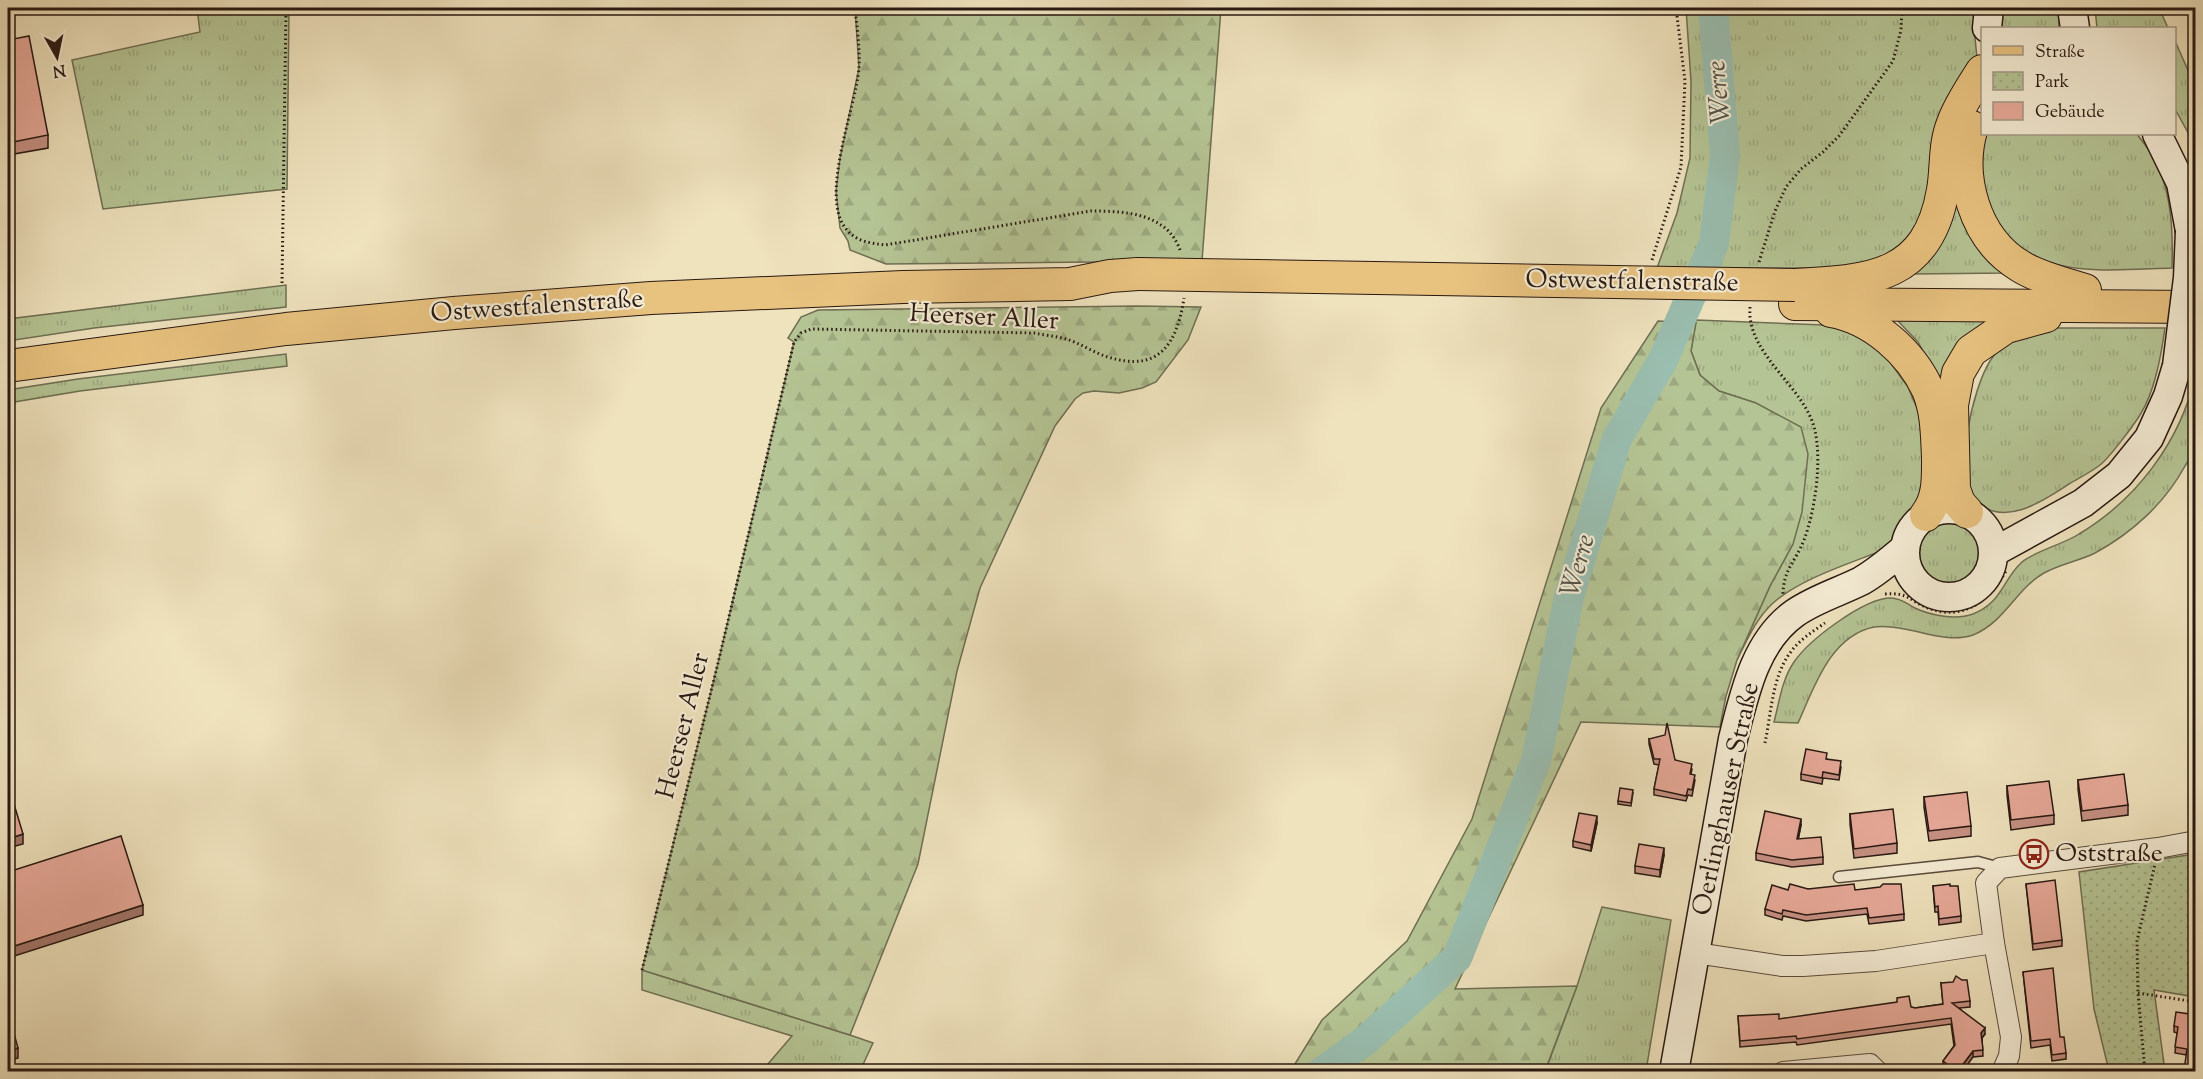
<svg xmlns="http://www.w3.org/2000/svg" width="2203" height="1079" viewBox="0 0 2203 1079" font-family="'Sorts Mill Goudy',serif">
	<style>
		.grass { fill: url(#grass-tufts); stroke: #6e6e53; stroke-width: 1.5 }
		.forest { fill: url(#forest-firs); stroke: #6e6e53; stroke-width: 1.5 }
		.park { fill: url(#park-dots); stroke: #6e6e53; stroke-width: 1.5 }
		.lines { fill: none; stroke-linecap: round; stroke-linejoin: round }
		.river { stroke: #9abeb0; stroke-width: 30 }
		.lane-casing { stroke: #5a4b3d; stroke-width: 13 }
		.street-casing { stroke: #5a4b3d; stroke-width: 22 }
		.secondary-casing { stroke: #281812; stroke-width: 31 }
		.primary-casing { stroke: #281812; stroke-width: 34 }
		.path { stroke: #281812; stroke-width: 3; stroke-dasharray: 1.5 3; stroke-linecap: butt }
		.lane { stroke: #f5edd5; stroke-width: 10 }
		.street { stroke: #f5edd5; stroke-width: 20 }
		.secondary { stroke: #f5edd5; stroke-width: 28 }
		.primary { stroke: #e8c27f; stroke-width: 32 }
		.secondary-bridge-casing { stroke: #281812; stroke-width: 31; stroke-linecap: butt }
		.primary-bridge-casing { stroke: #281812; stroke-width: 34; stroke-linecap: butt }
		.secondary-bridge { stroke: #f5edd5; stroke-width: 28 }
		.primary-bridge { stroke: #e8c27f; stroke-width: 32 }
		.wall { fill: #c79184; stroke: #281812; stroke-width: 1.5 }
		.shaded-wall { fill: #a2766b; stroke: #281812; stroke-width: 1.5 }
		.building { fill: #e7a999; stroke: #281812; stroke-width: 1.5 }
		.labels { text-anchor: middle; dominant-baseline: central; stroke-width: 4.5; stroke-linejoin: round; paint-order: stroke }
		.street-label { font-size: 26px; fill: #281812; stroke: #f5edd5 }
		.poi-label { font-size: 26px; fill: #281812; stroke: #f5edd5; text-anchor: start }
		.water-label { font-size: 27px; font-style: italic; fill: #505249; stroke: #f5edd5 }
	</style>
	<defs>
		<pattern id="grass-tufts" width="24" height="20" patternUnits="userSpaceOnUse" patternTransform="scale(1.5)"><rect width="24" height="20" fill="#b5c494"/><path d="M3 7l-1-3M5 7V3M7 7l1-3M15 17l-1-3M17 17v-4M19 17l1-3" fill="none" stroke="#9ca87f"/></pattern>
		<pattern id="forest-firs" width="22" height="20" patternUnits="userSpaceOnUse" patternTransform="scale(1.5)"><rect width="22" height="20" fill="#b5c494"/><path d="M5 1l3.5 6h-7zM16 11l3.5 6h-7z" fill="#9ca87f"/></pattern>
		<pattern id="park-dots" width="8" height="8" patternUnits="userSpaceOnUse" patternTransform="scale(1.5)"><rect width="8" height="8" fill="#b5c494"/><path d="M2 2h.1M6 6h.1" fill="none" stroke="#9ca87f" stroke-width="1.8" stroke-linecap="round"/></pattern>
	</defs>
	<rect width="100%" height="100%" fill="#efe3be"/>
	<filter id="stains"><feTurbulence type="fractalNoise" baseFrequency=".00333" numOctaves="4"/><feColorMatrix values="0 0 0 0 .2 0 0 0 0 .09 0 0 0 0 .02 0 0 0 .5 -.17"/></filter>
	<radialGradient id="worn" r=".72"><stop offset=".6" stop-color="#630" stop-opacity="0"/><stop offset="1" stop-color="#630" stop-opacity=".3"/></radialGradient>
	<!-- grass -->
	<g class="grass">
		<polygon points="197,8 289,8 287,189 103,209 72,60 200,32"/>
		<polygon points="1686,8 1977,8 1974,28 1977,58 1928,205 1909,243 1864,268 1657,268 1677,213 1690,158 1691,81"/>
		<polygon points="2004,8 2055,8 2059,16 2059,28 2000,28 2001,14"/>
		<polygon points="2095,8 2159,8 2168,28 2097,28"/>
		<polygon points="2175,41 2195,86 2195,153 2191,138 2175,109"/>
		<path d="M1982,134H2137C2144,144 2153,154 2158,165C2172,199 2173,233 2172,268C2104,270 2018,283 1989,205C1986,195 1979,184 1978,175C1976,162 1981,146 1982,134Z"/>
		<polygon points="1953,189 2007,273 1913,274"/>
		<polygon points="286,285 286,307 94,328 8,341 8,319"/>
		<polygon points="1992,316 1946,393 1918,342 1896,319"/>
		<path d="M1696,320L1825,325L1847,329L1879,347L1908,387L1919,413L1927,449L1919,504L1905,518L1895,540L1886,549C1851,563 1799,579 1772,604C1756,619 1747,640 1737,660L1770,586L1793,544L1756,403L1719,391L1700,375L1691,351Z"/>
		<path d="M2033,328H2165C2161,356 2155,391 2140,415C2133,426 2110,457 2100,465C2091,472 2079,478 2069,484C2044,500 2007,527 1978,503C1950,480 1973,388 1990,361C2000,345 2018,337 2033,328Z"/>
		<polygon points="286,354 287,366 80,391 8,403 8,390 78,379"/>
		<path d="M2195,377C2196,399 2199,424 2196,446C2194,452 2189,460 2185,466C2165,503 2132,533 2095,553C2079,561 2060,564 2044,573C2016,589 2005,622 1973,635C1956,641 1935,636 1919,632C1904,629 1888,625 1874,627C1830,636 1814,688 1798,723L1774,722C1779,703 1782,679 1794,662C1809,640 1864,598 1891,598C1901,598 1907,604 1915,608C1932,616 1956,620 1973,614C2003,602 2002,580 2022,562C2035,551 2064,544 2079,534C2136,500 2180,442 2195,377Z"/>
		<circle cx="1949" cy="553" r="30"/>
		<polygon points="1602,907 1671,920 1646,1071 1545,1072 1577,986"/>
		<polygon points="642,970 850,1035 873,1043 860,1071 762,1071 792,1036 642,990"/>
	</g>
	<!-- forest -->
	<g class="forest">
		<polygon points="855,8 1221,8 1202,261 886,264 850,250 848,241 840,228 836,191 840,158 859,68"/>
		<polygon points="1138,306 1201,307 1188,340 1156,382 1142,388 1119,393 1094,391 1083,393 1075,399 1055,426 980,588 957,671 918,864 850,1035 642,970 718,663 794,342 788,338 801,317 818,310"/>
		<polygon points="1658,321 1696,323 1691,351 1700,375 1719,391 1756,403 1801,427 1808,454 1802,512 1793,544 1770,586 1737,660 1726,696 1720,727 1581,722 1455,989 1577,986 1545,1071 1449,1072 1443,1068 1385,1065 1380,1071 1290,1072 1322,1020 1407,941 1472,819 1601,408"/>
	</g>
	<!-- park -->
	<polygon class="park" points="2195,854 2195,997 2154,990 2165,1071 2109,1071 2094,1009 2079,872"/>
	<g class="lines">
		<!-- river -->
		<polyline class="river" points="1322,1072 1366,1040 1457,958 1536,761 1569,597 1617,439 1664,358 1714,243 1725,155 1713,8"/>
		<!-- lane casing -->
		<g class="lane-casing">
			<polyline id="lane" points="1839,877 1978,862 2000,868"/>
		</g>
		<!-- street casing -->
		<g class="street-casing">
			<g id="street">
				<polyline points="1696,953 1782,966 1803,966 1876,961 1994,943"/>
				<polyline points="1783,1072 1870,1064 1878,1072"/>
				<polyline points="2002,1072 2009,1056 2011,1037 1994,943 1986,883 2000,868 2158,848 2196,841"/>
			</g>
		</g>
		<!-- secondary casing -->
		<g class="secondary-casing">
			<g id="secondary">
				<polyline points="2072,8 2075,28"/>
				<polyline points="1987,28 1989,8"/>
				<polyline points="2157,134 2181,183 2190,231"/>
				<circle cx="1949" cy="553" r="44"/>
				<polyline points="1994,552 2083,503 2119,475 2149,438 2168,396 2177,366"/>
				<path d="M1674,1072L1733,739C1744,695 1755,641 1795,613C1815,599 1839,592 1861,581C1877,572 1891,560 1905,548"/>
			</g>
		</g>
		<!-- primary casing -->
		<g class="primary-casing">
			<g id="primary">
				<path d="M1972,127C1957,176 1974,238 2020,266C2037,277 2065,284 2085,290"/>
				<path d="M1795,285C1871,281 1928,278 1943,190C1947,167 1944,145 1953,123C1960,104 1972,87 1982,71"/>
				<polyline points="1795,304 2196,307"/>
				<path d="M1831,311C1872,318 1911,352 1928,390C1937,411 1937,436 1938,458C1938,479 1939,498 1926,515"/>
				<polyline points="8,366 286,329 454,313 651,298 903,287 1070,284 1110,276 1138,274"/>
				<polyline points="1967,512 1959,503 1954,489 1952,405 1958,373 1971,351 2006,327 2046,316"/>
			</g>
		</g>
		<!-- path -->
		<g class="path">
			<path d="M855,8C857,27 860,48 859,68C856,108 818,198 847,230C857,242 871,243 885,245L1091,211C1125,211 1167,213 1180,250"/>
			<polyline points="1652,260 1681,167 1685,81 1676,8"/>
			<polyline points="1759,262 1775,211 1786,187 1801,169 1823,152 1839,136 1893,61 1901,30 1902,8"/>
			<polyline points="282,283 286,8"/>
			<path d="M1750,307C1746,355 1806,387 1815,431C1822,462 1815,511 1804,540C1795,563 1783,569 1783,596"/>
			<path d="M1885,594C1909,592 1909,601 1928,608C1964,622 1989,600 2006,571"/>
			<path d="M1765,743C1771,715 1772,677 1790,653C1799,640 1812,632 1825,623"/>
			<path d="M642,970L718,663L794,342L801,333L811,329L1034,333C1044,335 1055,336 1066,339C1080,343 1094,353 1108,357C1159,373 1177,344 1184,298"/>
			<polyline points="2138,993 2196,1002"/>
			<polyline points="2145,1072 2138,993 2137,941 2155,864"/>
		</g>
		<!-- lane -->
		<use href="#lane" class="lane"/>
		<!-- street -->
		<use href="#street" class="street"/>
		<!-- secondary -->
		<use href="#secondary" class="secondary"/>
		<!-- primary -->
		<use href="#primary" class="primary"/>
		<!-- secondary-bridge casing -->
		<g class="secondary-bridge-casing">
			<polyline id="secondary-bridge" points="2177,366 2188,278 2190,231"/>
		</g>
		<!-- primary-bridge casing -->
		<g class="primary-bridge-casing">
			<polyline id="primary-bridge" points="1138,274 1795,285"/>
		</g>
		<!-- secondary-bridge -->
		<use href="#secondary-bridge" class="secondary-bridge"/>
		<!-- primary-bridge -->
		<use href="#primary-bridge" class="primary-bridge"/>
	</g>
	<!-- wall -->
	<g class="wall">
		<polygon points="8,8 12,8 12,19 8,20"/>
		<polygon points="8,40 48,135 48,148 8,155"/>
		<polygon points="1649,739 1675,760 1692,769 1691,774 1695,780 1692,796 1688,795 1686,801 1654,795 1654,789 1659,765 1654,764 1649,744"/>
		<polygon points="1827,759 1841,767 1839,780 1823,778 1822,784 1801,780 1801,774"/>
		<polygon points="2078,780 2128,805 2128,815 2082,821 2078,789"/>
		<polygon points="2007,786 2054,815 2054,824 2011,830 2007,795"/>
		<polygon points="1633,793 1631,806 1618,804 1618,801"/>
		<polygon points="1924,797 1971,826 1971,836 1929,841 1924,807"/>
		<polygon points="1850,814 1897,843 1897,853 1854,858 1850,824"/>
		<polygon points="1597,823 1591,851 1573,847 1573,841"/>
		<polygon points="1801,825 1798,839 1823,857 1823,864 1792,867 1756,860 1756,853"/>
		<polygon points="1664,855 1660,877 1635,873 1635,866"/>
		<polygon points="2026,884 2062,940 2062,946 2033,950"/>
		<polygon points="1933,886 1950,886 1961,916 1961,922 1939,925 1938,912 1935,912"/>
		<polygon points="1808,889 1855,890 1904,914 1904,920 1869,924 1867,914 1806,921 1783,916 1782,920 1765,915 1765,909 1788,890"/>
		<polygon points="2023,972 2066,1053 2066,1059 2052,1061 2050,1045 2031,1048"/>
		<polygon points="1941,983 1970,1001 1970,1007 1959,1008 1985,1034 1982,1038 1983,1056 1973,1057 1944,1068 1943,1067 1943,1061 1954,1046 1951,1024 1797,1045 1796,1042 1740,1047 1738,1016 1779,1019 1911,1007 1915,1008 1943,1004"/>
		<polygon points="2196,1015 2186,1055 2175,1053 2177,1033 2174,1032 2174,1026"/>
	</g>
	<!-- shaded-wall -->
	<g class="shaded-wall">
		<polygon points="1597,816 1597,823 1591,851 1591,845"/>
		<polygon points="1801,819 1801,825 1797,846 1797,839"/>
		<polygon points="23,834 23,844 8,848 8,839"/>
		<polygon points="1664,848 1664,855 1660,877 1660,870"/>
		<polygon points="143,905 143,915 8,958 8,948"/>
		<polygon points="1985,1028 1985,1034 1981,1039 1981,1033"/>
		<polygon points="18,1048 18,1058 8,1061 8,1051"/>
		<polygon points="1973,1051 1973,1057 1963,1071 1958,1071"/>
	</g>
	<!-- building -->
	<g class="building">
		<polygon points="29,36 48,135 8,143 8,40"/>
		<polygon points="1667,723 1675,760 1692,764 1690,774 1695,775 1692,790 1688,789 1686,796 1654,789 1660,759 1654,759 1649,739 1665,735"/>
		<polygon points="1806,749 1827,753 1826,759 1841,761 1839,775 1823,772 1822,778 1801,774"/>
		<polygon points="2124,774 2128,805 2082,811 2078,780"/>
		<polygon points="2049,781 2054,815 2011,820 2007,786"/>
		<polygon points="8,784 23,834 8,839"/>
		<polygon points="1620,788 1633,790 1631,803 1618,801"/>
		<polygon points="1967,792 1971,826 1929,831 1924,797"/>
		<polygon points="1893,809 1897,843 1854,849 1850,814"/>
		<polygon points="1765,811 1801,819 1797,839 1821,837 1823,857 1792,860 1756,853"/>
		<polygon points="1579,813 1597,816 1591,845 1573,841"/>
		<polygon points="121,836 143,905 8,948 8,872"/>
		<polygon points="1639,844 1664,848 1660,870 1635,866"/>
		<polygon points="2055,880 2062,940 2033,944 2026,884"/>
		<polygon points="1790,884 1808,889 1854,884 1855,890 1880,887 1883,884 1901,884 1904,914 1869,918 1867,908 1806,915 1783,910 1782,914 1765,909 1772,885 1788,890"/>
		<polygon points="1950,884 1950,886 1958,886 1961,916 1939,919 1938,906 1935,907 1933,886"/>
		<polygon points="2053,968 2060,1037 2064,1037 2066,1053 2052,1055 2050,1039 2031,1041 2023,972"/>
		<polygon points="1956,976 1962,980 1967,980 1970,1001 1952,1003 1985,1028 1981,1033 1983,1050 1973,1051 1958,1071 1941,1071 1947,1064 1943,1061 1955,1045 1951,1018 1797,1039 1796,1036 1740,1041 1738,1016 1779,1014 1779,1019 1897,1002 1897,998 1909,996 1911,1007 1915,1008 1943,1004 1941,983 1953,982"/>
		<polygon points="2176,1012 2196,1015 2196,1071 2184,1071 2187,1049 2175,1047 2178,1027 2174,1026"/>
		<polygon points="10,1019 18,1048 8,1051 8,1020"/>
	</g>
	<!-- icons -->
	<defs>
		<g id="bus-ring" transform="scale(1.5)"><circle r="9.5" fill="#f5edd5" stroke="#8f2418" stroke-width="1.5"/><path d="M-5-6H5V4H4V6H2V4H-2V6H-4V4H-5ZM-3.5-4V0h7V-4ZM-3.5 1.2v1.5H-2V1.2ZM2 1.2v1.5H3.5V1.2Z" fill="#8f2418"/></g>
	</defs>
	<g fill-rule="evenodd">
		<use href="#bus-ring" x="2034" y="854"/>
	</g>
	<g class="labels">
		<!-- street labels -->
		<g class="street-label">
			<text transform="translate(1632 282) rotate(1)">Ostwestfalenstraße</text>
			<text transform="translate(537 307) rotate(-4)">Ostwestfalenstraße</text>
			<text transform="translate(984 318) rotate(3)">Heerser Aller</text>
			<text transform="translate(684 726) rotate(-76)">Heerser Aller</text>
			<text transform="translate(1727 799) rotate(-78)">Oerlinghauser Straße</text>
		</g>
		<!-- poi labels -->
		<g class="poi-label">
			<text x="2055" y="854">Oststraße</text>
		</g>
		<!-- water labels -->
		<g class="water-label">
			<text transform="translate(1720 92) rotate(-95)">Werre</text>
			<text transform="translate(1579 566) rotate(-74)">Werre</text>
		</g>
	</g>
	<!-- margin -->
	<rect width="2203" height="1079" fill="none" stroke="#efe3be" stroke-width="30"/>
	<rect x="9" y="9" width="2185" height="1061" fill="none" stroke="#281812" stroke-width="3"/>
	<rect x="15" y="15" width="2173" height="1049" fill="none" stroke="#281812" stroke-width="1.5"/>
	<!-- legend -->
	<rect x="1981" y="27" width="195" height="108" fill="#f5edd5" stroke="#a39887" stroke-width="1.5"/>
	<rect x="1993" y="46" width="30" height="9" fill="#e8c27f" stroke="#a39887" stroke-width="1.5"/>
	<text x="2035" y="57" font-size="18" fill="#281812">Straße</text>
	<rect x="1993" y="72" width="30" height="18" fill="url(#park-dots)" stroke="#a39887" stroke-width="1.5"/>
	<text x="2035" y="87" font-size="18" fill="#281812">Park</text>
	<rect x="1993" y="102" width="30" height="18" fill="#e7a999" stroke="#a39887" stroke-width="1.5"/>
	<text x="2035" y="117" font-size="18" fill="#281812">Gebäude</text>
	<!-- north arrow -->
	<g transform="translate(57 57) rotate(171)" stroke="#f5edd5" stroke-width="4.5" paint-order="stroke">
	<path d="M0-4.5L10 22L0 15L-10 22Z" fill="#281812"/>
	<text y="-9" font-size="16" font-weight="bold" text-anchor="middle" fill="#281812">N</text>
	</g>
	<rect width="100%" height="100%" filter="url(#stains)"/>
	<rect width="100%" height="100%" fill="url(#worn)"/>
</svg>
